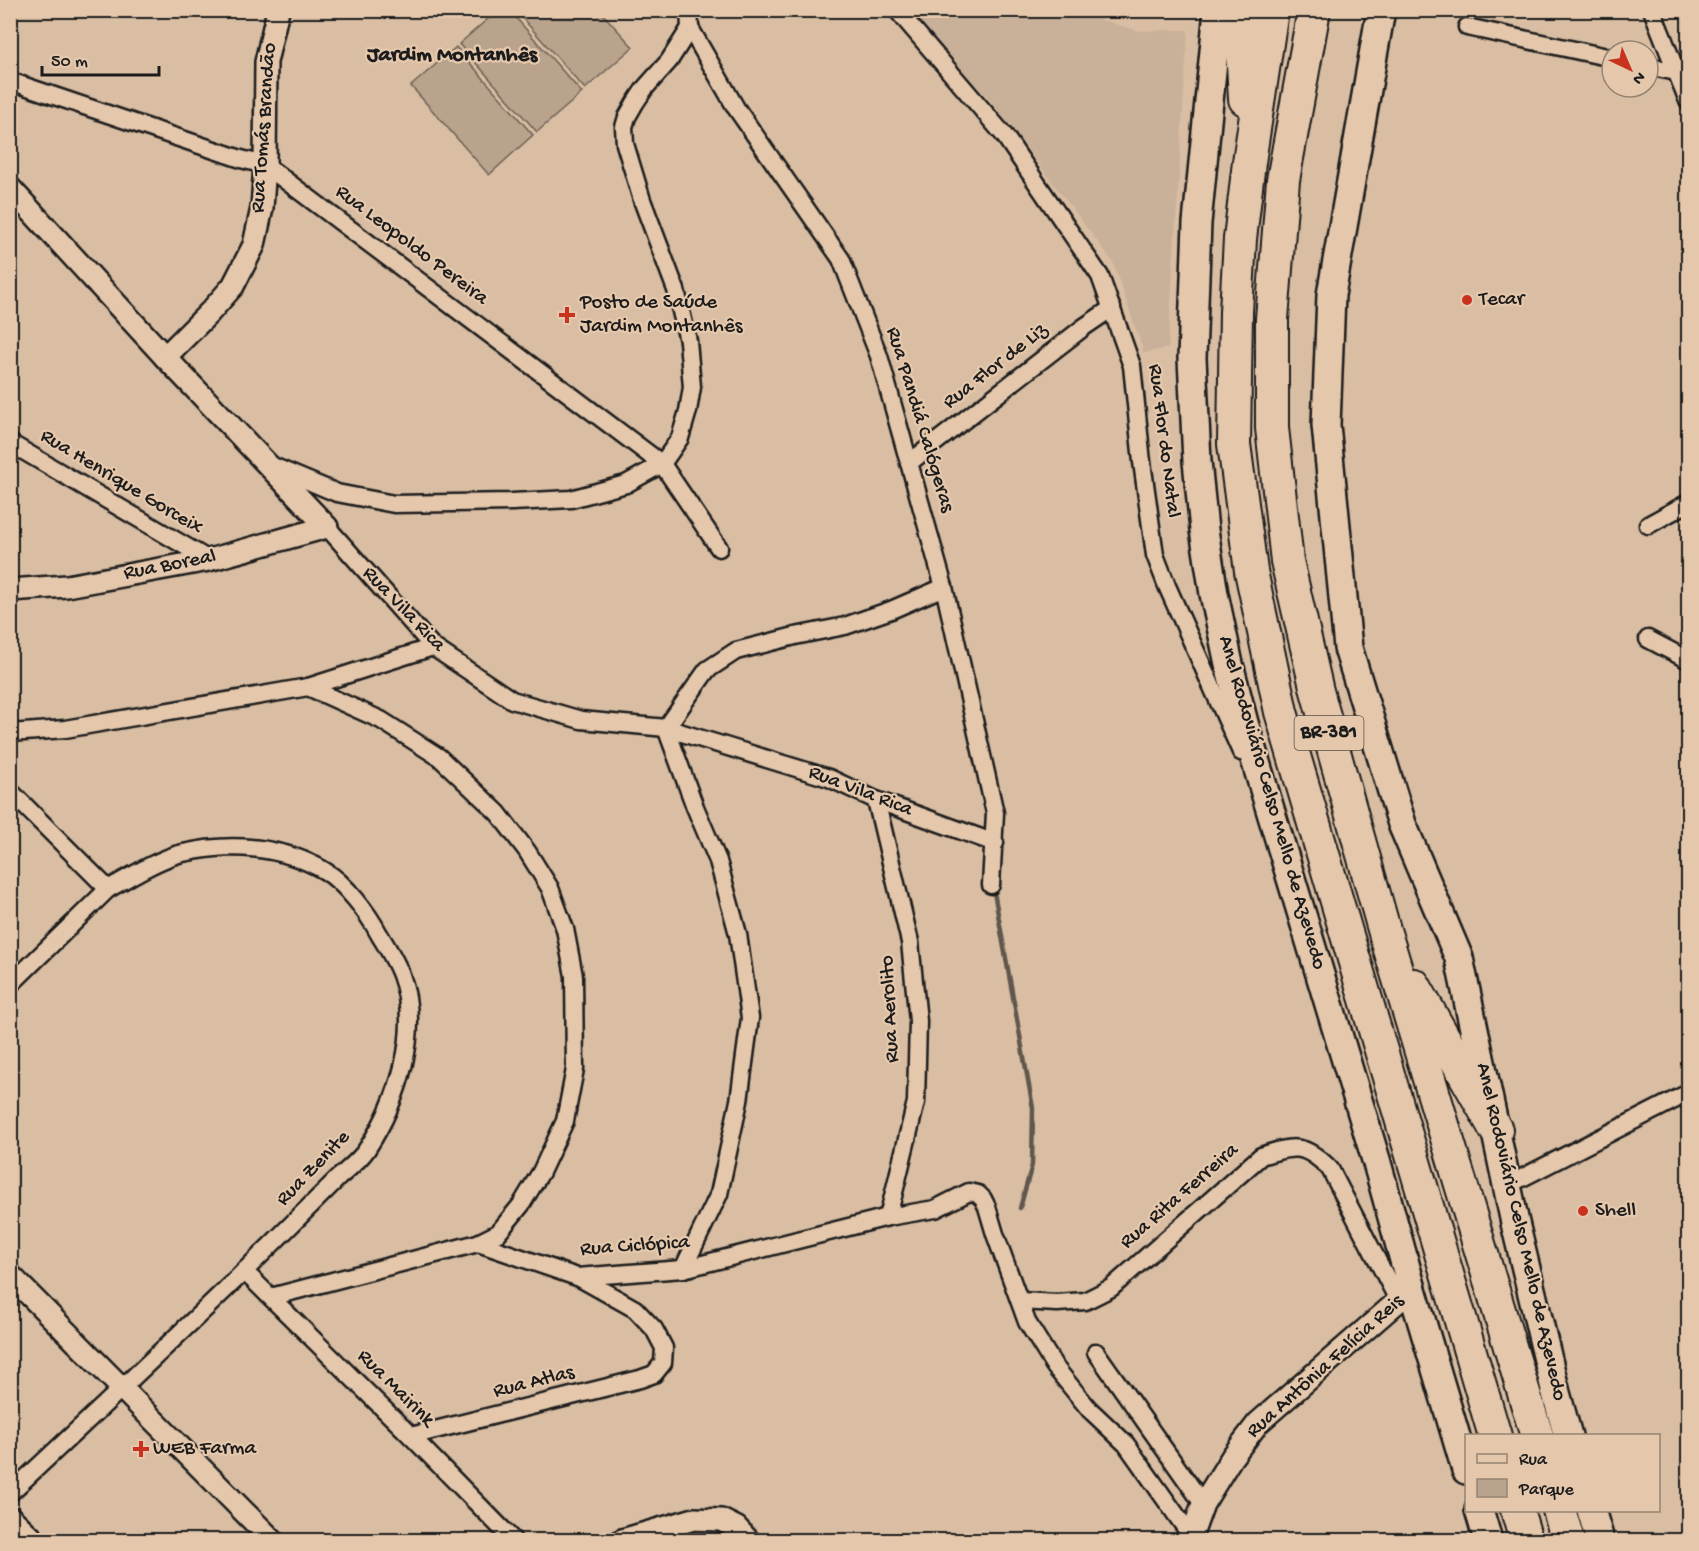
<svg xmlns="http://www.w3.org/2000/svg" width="1699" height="1551" viewBox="0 0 1699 1551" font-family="'Gochi Hand',sans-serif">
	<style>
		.built { fill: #c9b098 }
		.green { fill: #baa38d; stroke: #6b6054; stroke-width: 1.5 }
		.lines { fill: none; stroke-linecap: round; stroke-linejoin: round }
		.stream { stroke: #60574d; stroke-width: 4.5 }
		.minor-casing { stroke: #1c1c1c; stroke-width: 21 }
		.tertiary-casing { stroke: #1c1c1c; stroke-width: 26 }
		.primary-casing { stroke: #1c1c1c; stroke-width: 32 }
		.motorway-casing { stroke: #1c1c1c; stroke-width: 36 }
		.minor { stroke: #e5c8ac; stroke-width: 16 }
		.tertiary { stroke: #e5c8ac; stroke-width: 21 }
		.primary { stroke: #e5c8ac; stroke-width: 27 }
		.motorway { stroke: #e5c8ac; stroke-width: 32 }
		.poi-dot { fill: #c8321e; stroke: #e5c8ac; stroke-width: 2 }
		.labels { text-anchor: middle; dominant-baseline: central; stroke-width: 4.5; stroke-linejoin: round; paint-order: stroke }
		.shield { fill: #e5c8ac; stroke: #585047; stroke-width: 1.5 }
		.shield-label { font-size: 20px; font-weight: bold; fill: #1c1c1c }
		.street-label { font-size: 21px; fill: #1c1c1c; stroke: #e5c8ac }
		.poi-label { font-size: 21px; fill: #1c1c1c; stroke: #e5c8ac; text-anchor: start }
		.neighbourhood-label { font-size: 22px; font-weight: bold; fill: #1c1c1c; stroke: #e5c8ac }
	</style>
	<rect width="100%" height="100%" fill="#d9bea3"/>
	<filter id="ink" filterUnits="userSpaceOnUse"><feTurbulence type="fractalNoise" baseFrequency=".0167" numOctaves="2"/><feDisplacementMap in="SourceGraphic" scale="12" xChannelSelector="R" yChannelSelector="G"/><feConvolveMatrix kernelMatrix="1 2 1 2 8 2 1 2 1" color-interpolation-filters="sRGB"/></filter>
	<g filter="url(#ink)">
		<!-- built -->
		<polygon class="built" points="902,11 1091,11 1102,20 1139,31 1188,30 1168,348 1144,353 1113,262 990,100"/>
		<!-- green -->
		<g class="green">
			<polygon points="497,11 510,11 582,93 537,132 459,44"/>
			<polygon points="516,11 600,11 633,47 585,89"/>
			<polygon points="456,47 533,135 489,175 411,86"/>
		</g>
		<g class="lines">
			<!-- stream -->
			<polyline class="stream" points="994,892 1033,1108 1032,1165 1020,1208"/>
			<!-- minor casing -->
			<g class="minor-casing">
				<g id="minor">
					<polyline points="689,10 690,28 736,108 841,259 879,356 944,587 995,813 991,885"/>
					<polyline points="897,10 1004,135 1100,276 1132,366 1142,462 1155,555 1167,586 1241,752"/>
					<polyline points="1652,10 1688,101"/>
					<polyline points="1467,27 1612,58"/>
					<polyline points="1648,66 1676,72"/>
					<polyline points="10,81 241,159 265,165 662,464 719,548"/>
					<polyline points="10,443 209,560"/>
					<polyline points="909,463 1084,327 1112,308"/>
					<polyline points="270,465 337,493 394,504 512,502 571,499 626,484 662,464 680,438 688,411 692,387 688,341 676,290 642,200 625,144 624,127 627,117 635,103 645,88 669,61 690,28"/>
					<polyline points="1648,525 1688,503"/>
					<polyline points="327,527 433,647 512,700 581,720 666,728 829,778 876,800 995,843"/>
					<polyline points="1648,639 1688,660"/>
					<polyline points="10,733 65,729 308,687 433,647"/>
					<path d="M10,791L108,889C130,877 160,858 183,853C230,842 283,846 325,871C345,883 368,913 379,934C387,947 396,961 401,975C422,1031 398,1101 367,1149C360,1160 348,1169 338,1178C317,1199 296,1220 275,1241C189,1326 99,1410 10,1493"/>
					<polyline points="876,800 910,942 918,1021 916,1102 888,1217"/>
					<polyline points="10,985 108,889"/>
					<polyline points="1508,1185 1688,1093"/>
					<polyline points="478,1243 577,1277 683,1269 888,1217 935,1209 969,1192 978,1194 983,1199 987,1207 995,1234 1027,1322 1055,1367 1089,1409 1126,1444 1194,1540"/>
					<polyline points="683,1269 719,1194 739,1101 750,1018 738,934 718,861 695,807 666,728 707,670 736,651 795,636 845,626 891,610 944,587"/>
					<polyline points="244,1271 411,1436 513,1540"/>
					<polyline points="271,1297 478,1243 498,1233 521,1205 541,1172 565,1121 575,1069 574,976 565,929 550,888 527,851 498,813 439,757 381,720 308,687"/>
					<path d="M1020,1301L1057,1303L1085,1301L1111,1288L1261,1156C1293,1145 1305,1143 1330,1169L1398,1300"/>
					<polyline points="1096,1352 1203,1504"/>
					<polyline points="411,1436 640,1379 654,1374 663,1363 664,1348 654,1329 635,1309 578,1277"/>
				</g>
			</g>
			<!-- tertiary casing -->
			<g class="tertiary-casing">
				<g id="tertiary">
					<polyline points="10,188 165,357 327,527 209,560 67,586 10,590"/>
					<polyline points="165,357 210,312 233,286 254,245 262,208 265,165 266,62 278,10"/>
					<polyline points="10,1275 272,1540"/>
					<polyline points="10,1517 34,1540"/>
					<polyline points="622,1540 694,1519 721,1520 737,1528 748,1540"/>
					<polyline points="1190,1540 1203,1504 1232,1457 1258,1423 1412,1289"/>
				</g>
			</g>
			<!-- primary casing -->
			<g class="primary-casing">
				<g id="primary">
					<polyline points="1218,10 1197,223 1192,358 1197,461 1204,530 1214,594 1229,664 1244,723 1377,1163 1412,1289 1466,1470"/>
					<polyline points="1381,10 1331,295 1326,425 1348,648 1402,824 1459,958 1515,1223 1556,1393 1568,1436"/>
					<polyline points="1479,1510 1488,1540"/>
					<polyline points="1591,1510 1600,1540"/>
				</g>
			</g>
			<!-- motorway casing -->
			<g class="motorway-casing">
				<g id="motorway">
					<polyline points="1240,10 1245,99"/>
					<polyline points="1272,10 1249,162 1240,239 1236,312 1234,444 1251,571 1281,712 1495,1436"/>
					<polyline points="1314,10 1283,180 1272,319 1272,428 1287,561 1317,691 1385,933 1537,1436"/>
					<polyline points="1414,985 1496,1130"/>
					<polyline points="1517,1510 1526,1540"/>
					<polyline points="1559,1510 1568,1540"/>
				</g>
			</g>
			<!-- minor -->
			<use href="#minor" class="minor"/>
			<!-- tertiary -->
			<use href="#tertiary" class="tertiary"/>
			<!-- primary -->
			<use href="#primary" class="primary"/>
			<!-- motorway -->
			<use href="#motorway" class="motorway"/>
		</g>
	</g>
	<!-- markers -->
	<g class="poi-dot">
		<circle cx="1467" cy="300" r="6"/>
		<path d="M564 306h6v6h6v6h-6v6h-6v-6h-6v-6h6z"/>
		<circle cx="1583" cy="1211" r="6"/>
		<path d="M138 1440h6v6h6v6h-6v6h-6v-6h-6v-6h6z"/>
	</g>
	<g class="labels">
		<!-- shield labels -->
		<rect class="shield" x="1294.5" y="716" width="69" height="34" rx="4.5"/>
		<g class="shield-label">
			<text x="1329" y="733">BR-381</text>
		</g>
		<!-- street labels -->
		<g class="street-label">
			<text transform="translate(265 128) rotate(-86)">Rua Tomás Brandão</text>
			<text transform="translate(411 246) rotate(37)">Rua Leopoldo Pereira</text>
			<text transform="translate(996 367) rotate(-38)">Rua Flor de Liz</text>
			<text transform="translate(919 420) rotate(73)">Rua Pandiá Calógeras</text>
			<text transform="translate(1163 441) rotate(83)">Rua Flor do Natal</text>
			<text transform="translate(121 483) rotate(31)">Rua Henrique Gorceix</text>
			<text transform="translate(170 566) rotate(-11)">Rua Boreal</text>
			<text transform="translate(403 610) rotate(46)">Rua Vila Rica</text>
			<text transform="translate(860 792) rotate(21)">Rua Vila Rica</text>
			<text transform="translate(1271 803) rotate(74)">Anel Rodoviário Celso Mello de Azevedo</text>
			<text transform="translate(891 1009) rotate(-93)">Rua Aerolito</text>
			<text transform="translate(314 1169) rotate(-46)">Rua Zenite</text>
			<text transform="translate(1180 1197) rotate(-41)">Rua Rita Ferreira</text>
			<text transform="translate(1520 1232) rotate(77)">Anel Rodoviário Celso Mello de Azevedo</text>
			<text transform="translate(635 1247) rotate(-4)">Rua Ciclópica</text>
			<text transform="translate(1326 1367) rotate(-42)">Rua Antônia Felícia Reis</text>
			<text transform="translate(534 1383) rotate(-14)">Rua Atlas</text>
			<text transform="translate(395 1389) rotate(45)">Rua Mairink</text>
		</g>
		<!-- poi labels -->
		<g class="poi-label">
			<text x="1479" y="300">Tecar</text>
			<text x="580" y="303">Posto de Saúde<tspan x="580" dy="24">Jardim Montanhês</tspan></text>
			<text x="1595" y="1211">Shell</text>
			<text x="153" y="1449">WEB Farma</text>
		</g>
		<!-- neighbourhood labels -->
		<g class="neighbourhood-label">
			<text x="452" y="56">Jardim Montanhês</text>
		</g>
	</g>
	<!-- margin -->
	<rect width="1699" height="1551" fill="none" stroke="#e5c8ac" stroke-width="36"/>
	<rect x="18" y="18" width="1663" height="1515" fill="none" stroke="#1c1c1c" stroke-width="2" filter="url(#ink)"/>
	<!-- legend -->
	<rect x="1465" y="1434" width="195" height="78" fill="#e5c8ac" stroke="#958372" stroke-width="1.5"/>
	<rect x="1477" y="1454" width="30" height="9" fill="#e5c8ac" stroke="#958372" stroke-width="1.5"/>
	<text x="1519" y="1464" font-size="18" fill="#1c1c1c">Rua</text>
	<rect x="1477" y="1479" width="30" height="18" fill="#baa38d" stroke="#958372" stroke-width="1.5"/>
	<text x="1519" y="1494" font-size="18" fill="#1c1c1c">Parque</text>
	<!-- north arrow -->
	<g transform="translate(1630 69) rotate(136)"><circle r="28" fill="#e5c8ac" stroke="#958372" stroke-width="1.5"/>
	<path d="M0-4.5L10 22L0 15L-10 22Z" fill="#c8321e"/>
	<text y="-9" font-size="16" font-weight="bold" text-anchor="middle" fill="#1c1c1c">N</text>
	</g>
	<!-- scale -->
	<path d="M42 66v9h117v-9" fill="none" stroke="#1c1c1c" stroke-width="3"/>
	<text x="51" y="66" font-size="18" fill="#1c1c1c" stroke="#e5c8ac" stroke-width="4.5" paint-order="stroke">50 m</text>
</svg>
